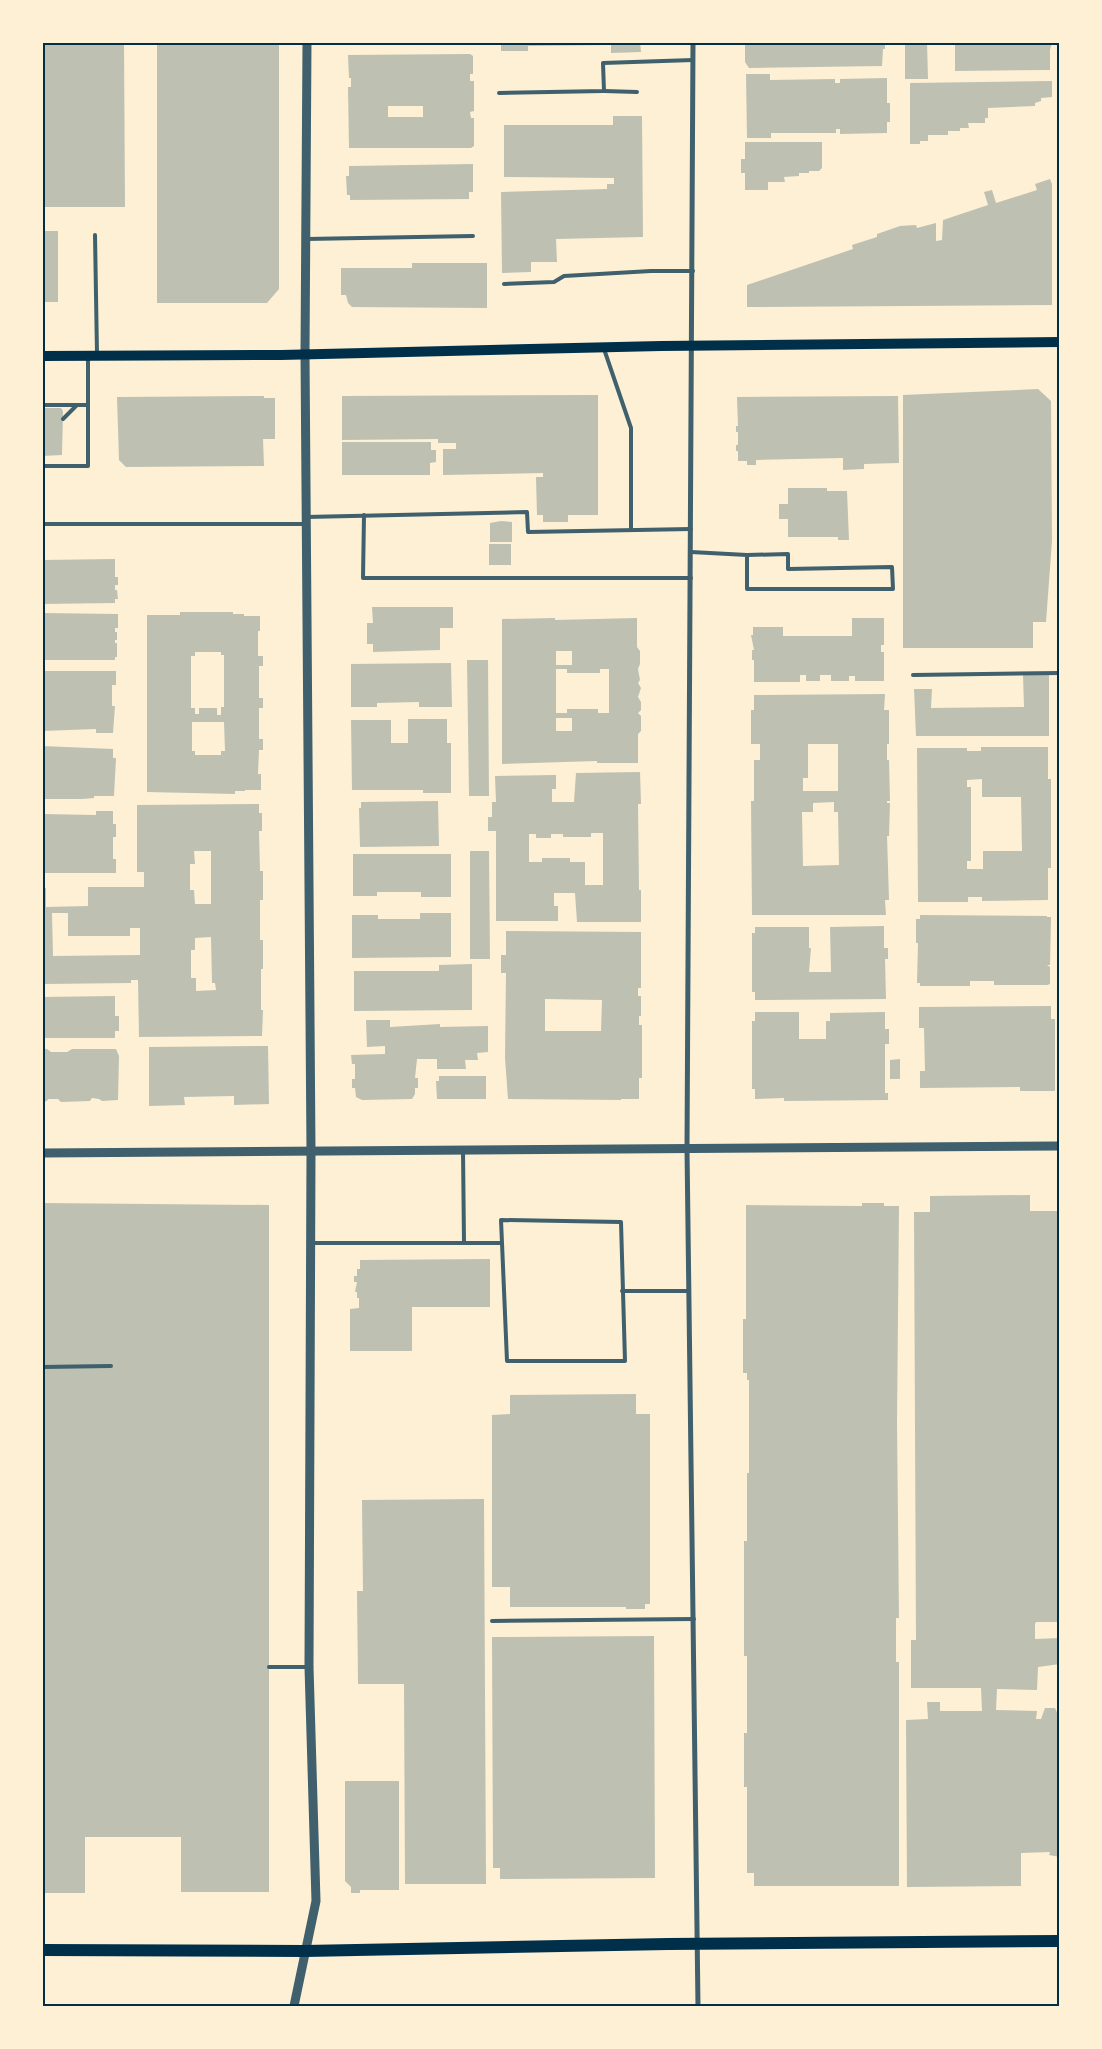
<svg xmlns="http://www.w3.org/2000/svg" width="1102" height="2049" viewBox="0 0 1102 2049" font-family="'PT Sans Narrow',sans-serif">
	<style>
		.building { fill: #bec0b2; fill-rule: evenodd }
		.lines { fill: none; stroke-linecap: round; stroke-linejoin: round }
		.service { stroke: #3f606c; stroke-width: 4 }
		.minor { stroke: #3f606c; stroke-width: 5 }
		.tertiary { stroke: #3f606c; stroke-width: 9 }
		.secondary { stroke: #003049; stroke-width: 10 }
		.primary { stroke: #003049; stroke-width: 12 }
		.neatline { fill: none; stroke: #003049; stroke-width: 2 }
	</style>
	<rect width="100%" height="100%" fill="#fdf0d5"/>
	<!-- building -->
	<g class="building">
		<polygon points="42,42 124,42 125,207 42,207"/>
		<polygon points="157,42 279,42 279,289 267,303 157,303"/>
		<polygon points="501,42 640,42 641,52 611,53 611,45 528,46 528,51 501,51"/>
		<polygon points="745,42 885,42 885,49 883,49 882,66 749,68 745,62"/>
		<polygon points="905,42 927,42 928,79 905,79"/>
		<polygon points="955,42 1052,42 1050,50 1050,70 955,71"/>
		<path d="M470,54L473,56V74H470V81H474V111L470,112L471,118H474V146L471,148H349L348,87H351V78H349L348,55ZM388,106H423V117H388Z"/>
		<polygon points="746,74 770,74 770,80 835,79 835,83 840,83 840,79 887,78 887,103 890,103 890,122 887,122 887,133 840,134 840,129 836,129 836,133 771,133 771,138 747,138"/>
		<polygon points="1052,81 1052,97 1041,98 1041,101 1035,103 1035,106 988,108 988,118 985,118 985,123 968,123 969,128 960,128 960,131 948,131 948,135 928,135 928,141 920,141 920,144 910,144 910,83"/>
		<polygon points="613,116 642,116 643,237 556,239 557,262 531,262 531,272 502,273 501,192 607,189 607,184 614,184 614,178 504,177 504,125 613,125"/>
		<polygon points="745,142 822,142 822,168 819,171 809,171 809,173 799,173 799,176 784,177 785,182 768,182 768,190 745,190 745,173 741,173 741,159 745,159"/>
		<polygon points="473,164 473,192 469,192 469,199 350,200 350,195 347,195 346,176 349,176 349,166"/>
		<polygon points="1050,179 1052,184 1052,305 747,307 747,285 853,249 852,245 877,237 877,234 900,226 916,225 917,228 936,223 936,241 942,240 943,220 988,205 984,192 992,190 996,203 1037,190 1035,184"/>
		<rect x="42" y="231" width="16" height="71"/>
		<polygon points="412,263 487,263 487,308 352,307 348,303 346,295 341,295 341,268 412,268"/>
		<polygon points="1038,389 1051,401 1052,541 1046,622 1033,622 1033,648 903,648 903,395"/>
		<polygon points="598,395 598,515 568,515 568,522 543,522 543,515 537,515 536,477 543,477 543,473 443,475 443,449 456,449 456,443 438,443 438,439 342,440 342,396"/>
		<polygon points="264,396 264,398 275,398 275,439 263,439 264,466 126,467 119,460 117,397"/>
		<polygon points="898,396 899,463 864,464 864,469 843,470 843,458 756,460 756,465 747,465 747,461 738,461 738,451 736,451 736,445 738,445 738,432 736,432 736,426 738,426 737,397"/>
		<polygon points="44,408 61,408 63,411 62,455 42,456 42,411"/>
		<polygon points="342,442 431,442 431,450 436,450 436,462 430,463 430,475 342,475"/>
		<polygon points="788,488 827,488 827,491 847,491 849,540 838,540 838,537 788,537 788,519 779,519 779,504 788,504"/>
		<polygon points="501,521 512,522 512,542 490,542 490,523"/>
		<rect x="489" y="544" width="22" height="21"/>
		<polygon points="115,559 115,577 118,577 118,585 115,585 115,590 117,590 118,599 115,599 115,603 42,604 42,560"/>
		<polygon points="372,607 453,607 453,628 440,628 440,650 373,652 373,644 367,644 367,623 373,623"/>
		<path d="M180,612H233V614H244V616H260V631H258V656H263V666H259V698H263V708H259V739H263V750H259L258,774H261V790H245V791H235V794L147,792V615H180ZM195,652H221V655H224V707H221V715H217V708H199V714H195V708H191V656H195ZM192,722H224L225,751H221V755H195V751H192Z"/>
		<polygon points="42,613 118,614 118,628 115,628 115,632 117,632 117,640 115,640 115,643 117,643 117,657 115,657 115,660 42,660"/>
		<path d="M555,618V620L637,618V647L640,651V664L638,669L640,680L638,683L641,688L638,697L641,702V710L638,713L641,716V731L638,734V763H597V761L502,764V619ZM556,651H572V665H556ZM556,669H567V673H600V669H609V713H598V709H567V713H556ZM556,718H572V731H556Z"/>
		<polygon points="852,618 884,618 884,645 881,645 881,652 884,652 884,681 855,681 855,676 849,676 849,681 831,681 831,675 820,675 820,681 806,681 806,675 800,675 800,682 754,682 754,660 752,660 752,650 754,650 751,635 753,635 753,627 783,627 783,636 852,636"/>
		<polygon points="467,660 488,660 489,796 469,796"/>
		<polygon points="451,663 452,707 419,707 419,702 377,703 377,707 351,707 351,664"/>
		<polygon points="42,671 116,671 116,685 112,685 112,706 115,706 113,733 96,733 96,729 42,731"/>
		<polygon points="1023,675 1049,675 1049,736 916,736 914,689 932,689 931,708 1024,707"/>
		<path d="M885,694L884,710H889V744H887V760H889L890,801H887V803H890L889,836H887L889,900H885L886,915H752L751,801H754V760H760V744H751V710H754V695ZM808,744H838V791H803V778H808ZM834,802V812H838L839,865L803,866L802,812H813V803Z"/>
		<polygon points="408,719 447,719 447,743 451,743 451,793 423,793 423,790 352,790 351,720 391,720 391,743 408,743"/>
		<polygon points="42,746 113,749 113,758 116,758 114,796 94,796 94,798 82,799 43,799"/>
		<path d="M981,747H1048V779H1051V868H1048V900L982,901V897H968V902H918L917,748H967V751H981ZM982,779V797H1021L1022,851H983V869H967V861H971V787H967V780Z"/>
		<path d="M640,772L641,804H638L639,890H641V922H577L575,893H554V906H558V921H496V831H488V817H492V802H496L495,776L556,775V789H552V802H574L576,773ZM591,833H603V885H585V862H570V858H542V862H529V834H536V838H551V834H563V837H591Z"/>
		<polygon points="438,801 439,846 360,847 359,808 361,808 361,802"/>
		<path d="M259,804V813H262V831H259L260,871H263V900H260V940H263V969H261V1010H263L262,1036L139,1037L138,980H131V983L42,984V888H46V907L88,906V887H144V872H137V805ZM194,851H211V904H195L194,890H190V864H195ZM52,913H68V936H130V928H140V955L53,956ZM211,937L212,983H215L216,990L196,991V978H191V950H195V938Z"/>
		<polygon points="96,811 113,811 113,824 116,824 116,837 113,837 113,859 116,859 116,873 42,873 42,814 96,815"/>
		<polygon points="470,851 489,851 490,959 470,959"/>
		<polygon points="353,854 451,854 451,897 421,897 421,892 377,892 377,896 353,896"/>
		<polygon points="420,913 451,913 451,957 352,958 352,915 378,915 378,919 420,919"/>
		<polygon points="920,915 1047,916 1047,917 1051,917 1050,965 1047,965 1050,967 1050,984 1047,985 994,985 994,981 970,981 970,986 920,986 920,983 917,983 918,943 916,943 916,919 920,919"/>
		<polygon points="884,926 884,948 888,948 888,959 885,959 886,999 755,1000 755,992 752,992 752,933 755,933 755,927 809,927 809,948 811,948 809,972 831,972 830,927"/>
		<path d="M506,931L641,932V988H638V996H641V1016H639V1025H642V1078H639V1099H621V1100L508,1099L505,1058L506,973H501V955H506ZM545,999L602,1000L601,1031H545Z"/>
		<polygon points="472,964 472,1010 354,1011 354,971 439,971 439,965"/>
		<polygon points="115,996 115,1016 119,1016 119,1031 115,1031 115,1038 42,1038 42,997"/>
		<polygon points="1051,1006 1051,1019 1055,1019 1055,1091 1020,1091 1020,1087 920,1088 920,1071 925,1071 924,1028 919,1028 919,1007"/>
		<polygon points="755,1012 799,1012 799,1039 826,1039 826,1021 830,1021 830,1013 885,1012 885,1029 889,1029 889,1044 885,1044 885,1093 888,1093 888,1100 784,1101 784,1098 755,1099 755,1089 752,1089 752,1021 755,1021"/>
		<polygon points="366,1020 390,1020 390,1027 440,1024 440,1027 488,1026 488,1052 477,1053 478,1060 465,1060 466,1069 437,1069 437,1059 417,1059 415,1078 418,1078 418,1088 415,1088 415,1094 412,1099 362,1100 356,1097 355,1088 352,1088 352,1079 355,1079 355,1064 352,1064 351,1055 385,1054 385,1046 367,1047"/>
		<polygon points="268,1046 269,1104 234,1105 234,1096 184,1097 185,1105 149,1106 149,1047"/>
		<polygon points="42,1049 47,1049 51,1052 67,1052 72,1049 116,1049 119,1056 118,1100 102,1101 99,1099 92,1098 90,1101 61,1102 58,1099 48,1099 47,1101 42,1102"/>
		<polygon points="900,1059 900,1079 890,1079 890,1060"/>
		<polygon points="439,1076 486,1076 486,1099 437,1099 436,1081 439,1081"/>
		<polygon points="1030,1195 1030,1211 1058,1211 1060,1622 1036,1622 1035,1624 1035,1639 1060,1638 1060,1664 1038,1667 1037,1690 997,1689 996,1710 1037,1711 1036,1719 1041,1719 1045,1708 1055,1708 1060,1719 1060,1857 1049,1855 1050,1852 1021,1853 1021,1886 907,1887 906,1720 928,1719 927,1702 940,1702 940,1711 982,1711 981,1688 911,1688 911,1640 916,1640 914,1212 930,1212 930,1196"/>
		<polygon points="42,1203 269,1205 269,1892 181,1892 181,1837 85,1837 85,1893 42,1893"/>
		<polygon points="862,1203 884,1203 884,1206 899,1206 897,1423 899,1618 896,1618 896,1662 899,1662 899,1886 754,1886 754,1873 747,1873 747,1787 744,1787 744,1733 747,1733 747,1656 744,1656 744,1541 747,1541 747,1473 749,1473 749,1380 747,1380 747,1373 743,1373 743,1319 746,1319 746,1205 862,1206"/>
		<polygon points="490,1259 490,1307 412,1307 412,1351 350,1351 350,1309 359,1308 359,1298 357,1298 357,1292 355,1292 357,1282 354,1282 354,1276 357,1276 357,1269 360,1269 360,1260"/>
		<polygon points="636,1394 636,1414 650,1414 650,1604 645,1604 645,1609 626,1609 626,1607 510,1607 510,1587 492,1587 492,1415 510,1414 510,1395"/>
		<polygon points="484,1499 486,1884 405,1884 404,1684 358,1684 357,1591 363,1591 362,1500"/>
		<polygon points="654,1636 655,1878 500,1879 500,1868 493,1868 492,1637"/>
		<polygon points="345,1781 399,1781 399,1890 360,1890 360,1893 351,1893 351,1887 345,1881"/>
	</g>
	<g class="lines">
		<!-- service -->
		<g class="service">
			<polyline points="604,91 637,92"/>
			<polyline points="499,93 604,91 603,63 693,60"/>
			<polyline points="95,235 97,354"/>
			<polyline points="306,239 473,236"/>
			<polyline points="504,284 554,282 564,276 651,271 693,271"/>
			<polyline points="604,349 631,428 631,530"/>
			<polyline points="42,405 77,405"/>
			<polyline points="63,419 77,405 88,405"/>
			<polyline points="42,466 88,466 88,356"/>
			<polyline points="364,515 363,578 691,578"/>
			<polyline points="306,517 527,512 528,532 691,529"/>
			<polyline points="42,524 306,524"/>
			<polyline points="691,552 747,555 747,589 893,589 892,567 788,569 788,554 747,555"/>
			<polyline points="913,675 1060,673"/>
			<polyline points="463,1150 464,1243"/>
			<polyline points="311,1243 502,1243 507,1361 625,1361 621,1222 501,1220 502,1243"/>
			<polyline points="622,1291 689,1291"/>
			<polyline points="42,1367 111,1366"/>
			<polyline points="492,1621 694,1619"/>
			<polyline points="269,1667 309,1667"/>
		</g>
		<!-- minor -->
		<polyline class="minor" points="693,42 687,1149 698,2006"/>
		<!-- tertiary -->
		<g class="tertiary">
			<polyline points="42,1153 1060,1146"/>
			<polyline points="294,2006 316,1901 309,1667 311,1151 305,354 307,42"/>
		</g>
		<!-- secondary -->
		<polyline class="secondary" points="42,356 281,355 661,346 1060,342"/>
		<!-- primary -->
		<polyline class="primary" points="42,1950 305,1951 668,1944 1060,1941"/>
	</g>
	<!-- border -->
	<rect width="1102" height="2049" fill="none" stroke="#fdf0d5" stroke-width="88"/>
	<rect x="44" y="44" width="1014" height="1961" class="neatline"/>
</svg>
